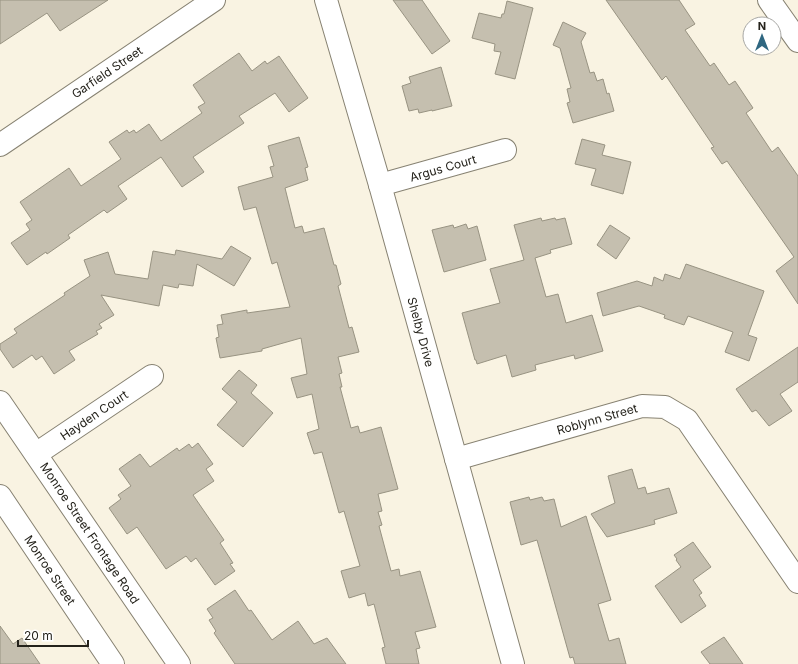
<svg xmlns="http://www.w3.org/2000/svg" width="798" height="664" viewBox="0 0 798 664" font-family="Inter,sans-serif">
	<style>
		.building { fill: #c5bfaf; stroke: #989382 }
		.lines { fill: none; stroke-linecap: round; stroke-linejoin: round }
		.street-casing { stroke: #878272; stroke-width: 24 }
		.secondary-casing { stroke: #878272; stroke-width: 24 }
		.street { stroke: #fff; stroke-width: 22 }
		.secondary { stroke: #fff; stroke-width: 22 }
		.labels { text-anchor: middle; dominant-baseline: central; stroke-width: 3; stroke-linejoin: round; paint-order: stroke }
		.street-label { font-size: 12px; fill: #24221b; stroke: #fff }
	</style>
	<rect width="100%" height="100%" fill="#f9f3e2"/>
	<!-- building -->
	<g class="building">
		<polygon points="0,0 108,0 60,31 47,13 0,44"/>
		<polygon points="393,0 422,0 450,41 432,54"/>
		<polygon points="606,0 679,0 695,24 685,30 710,66 714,63 729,85 735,81 753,108 746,113 772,152 778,147 798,176 798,304 776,271 794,257 727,161 722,164 711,148 714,147 666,76 662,80"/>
		<polygon points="507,1 533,8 515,79 495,74 501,52 494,51 495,44 472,38 479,13 501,18 502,14 504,14"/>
		<polygon points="563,22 586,33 581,42 590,73 594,72 597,81 603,79 607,94 609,93 614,111 573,123 567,103 570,102 567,89 571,88 560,48 553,45"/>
		<polygon points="239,53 252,71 265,61 267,64 279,56 308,98 289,112 275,93 239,116 244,123 193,157 204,172 182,187 161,157 118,186 127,199 107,213 104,210 68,235 70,238 47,254 46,252 27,265 11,243 30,230 26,224 32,220 20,202 69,168 81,186 121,159 109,142 127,130 129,133 134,130 136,133 149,124 161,141 202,113 198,107 205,103 193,85"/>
		<polygon points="441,67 452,106 432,111 432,110 419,113 418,109 409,111 402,86 411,83 409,77"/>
		<polygon points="299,137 308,167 305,168 308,180 285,188 295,228 302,226 304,233 324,228 334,265 336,265 341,284 338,286 349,328 352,327 359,352 338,357 342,373 339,374 342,387 340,387 351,428 358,426 360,433 381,427 398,489 378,494 382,511 378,512 382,525 379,526 391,571 399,569 400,576 420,571 436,627 415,632 420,648 416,649 419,664 386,664 382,648 385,647 374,604 368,606 365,593 349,598 341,571 360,566 344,511 339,513 322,452 314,454 307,433 319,429 312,394 297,398 291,378 307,374 301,338 262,349 262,351 220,358 216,338 219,337 217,325 223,324 221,315 247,310 247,313 290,307 277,262 272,264 256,207 244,210 238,187 273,177 270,167 274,166 268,146"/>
		<polygon points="582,139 605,145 602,155 631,162 623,194 591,185 596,169 575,164"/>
		<polygon points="541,218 542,221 555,218 556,220 565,218 572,244 550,250 551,253 535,258 546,297 558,294 566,323 592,315 603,351 575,359 574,355 535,365 536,370 512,377 506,355 477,364 476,360 475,360 462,313 500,303 490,269 524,260 514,225"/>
		<polygon points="466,224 468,229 477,226 486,260 444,272 432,230 453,225 454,228"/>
		<polygon points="610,225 630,238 616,259 597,245"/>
		<polygon points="231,246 251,258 234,286 197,264 193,286 179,284 178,288 163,285 159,306 101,295 114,315 99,324 102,328 96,331 98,334 69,351 75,360 54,374 42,356 36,360 32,355 13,368 0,349 0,344 17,333 14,329 65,295 64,293 90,276 84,260 108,252 115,274 148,279 153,251 175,255 176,250 222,259"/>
		<polygon points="686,264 764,291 748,335 757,338 749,361 725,352 733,332 688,316 684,325 664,318 665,315 639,306 603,316 597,293 637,281 652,286 654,277 663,281 665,274 680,279"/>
		<polygon points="798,347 798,382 780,394 792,411 769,426 756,410 752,412 736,389"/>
		<polygon points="239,370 257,385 251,393 273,413 243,447 217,425 237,402 222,389"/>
		<polygon points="198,443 213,464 206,469 214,481 193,495 224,540 220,543 233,563 230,564 235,571 215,585 196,558 191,562 186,556 166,569 137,527 127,534 109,508 121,499 118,495 131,486 119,469 140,454 150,467 177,448 179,451 189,444 192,448"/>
		<polygon points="632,469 638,489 645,487 647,494 669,488 677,513 654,520 655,524 607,537 591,514 615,503 608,476"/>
		<polygon points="529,497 530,500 542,497 544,501 554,499 561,527 586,516 611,600 598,604 609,641 619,638 626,664 575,664 573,657 570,658 537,540 521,545 510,502"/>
		<polygon points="693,542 711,567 693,580 702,593 699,595 706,606 681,623 655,586 681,567 676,560 677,559 674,555"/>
		<polygon points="235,590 249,611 251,610 272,640 298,621 314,644 327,638 346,664 235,664 214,633 216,631 209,620 213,618 207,609"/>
		<polygon points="0,626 13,644 22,638 40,664 0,664"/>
		<polygon points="724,637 743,664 710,664 701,652"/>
	</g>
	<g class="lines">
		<!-- street casing -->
		<g class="street-casing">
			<g id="street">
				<polyline points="326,0 380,185 513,664"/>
				<polyline points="769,0 798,41"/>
				<polyline points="0,145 214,0"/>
				<polyline points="380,185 505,150"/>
				<polyline points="0,402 179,664"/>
				<polyline points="36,454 152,376"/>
				<polyline points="456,459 642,406 665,407 687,420 798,582"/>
			</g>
		</g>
		<!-- secondary casing -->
		<g class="secondary-casing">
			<polyline id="secondary" points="0,496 113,664"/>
		</g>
		<!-- street -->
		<use href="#street" class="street"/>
		<!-- secondary -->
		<use href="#secondary" class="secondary"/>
	</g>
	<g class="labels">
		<!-- street labels -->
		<g class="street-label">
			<text transform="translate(107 72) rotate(-34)">Garfield Street</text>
			<text transform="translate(443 168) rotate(-16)">Argus Court</text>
			<text transform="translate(421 332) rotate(75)">Shelby Drive</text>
			<text transform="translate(94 415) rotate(-34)">Hayden Court</text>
			<text transform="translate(597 419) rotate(-16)">Roblynn Street</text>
			<text transform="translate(90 533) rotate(56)">Monroe Street Frontage Road</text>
			<text transform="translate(50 570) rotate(56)">Monroe Street</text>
		</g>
	</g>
	<!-- north arrow -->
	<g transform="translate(762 36)"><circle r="19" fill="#ffffff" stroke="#a7a7a4"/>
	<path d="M0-3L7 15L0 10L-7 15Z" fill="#2f6781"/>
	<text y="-6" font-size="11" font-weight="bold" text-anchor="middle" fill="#24221b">N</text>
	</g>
	<!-- scale -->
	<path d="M18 640v6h70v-6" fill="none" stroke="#24221b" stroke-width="2"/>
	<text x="24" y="640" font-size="12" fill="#24221b" stroke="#ffffff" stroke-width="3" paint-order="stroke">20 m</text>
</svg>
